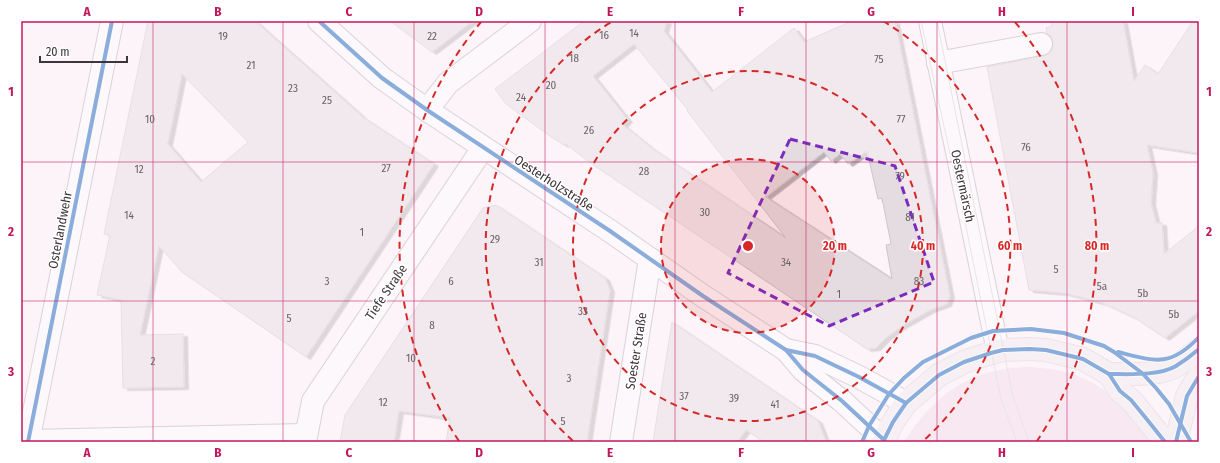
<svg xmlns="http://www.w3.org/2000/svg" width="1220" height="463" viewBox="0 0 1220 463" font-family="'Fira Sans Condensed',sans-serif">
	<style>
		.green { fill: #f4d9e9 }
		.building { fill: #e4dce1; stroke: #cdc5ca; fill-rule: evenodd; filter: url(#shadow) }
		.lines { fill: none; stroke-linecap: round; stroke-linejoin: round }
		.minor-casing { stroke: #b0a9ad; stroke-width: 24 }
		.major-casing { stroke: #d7d3d5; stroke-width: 24 }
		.minor { stroke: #fffdfe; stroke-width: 22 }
		.major { stroke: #f0e8ed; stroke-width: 22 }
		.tram { stroke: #d3d0d2; stroke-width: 1 }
		.cycleway-casing { stroke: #fff; stroke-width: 6 }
		.cycleway { stroke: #0057b8; stroke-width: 4 }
		.marked { fill: none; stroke: #7b2cbf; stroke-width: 3; stroke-dasharray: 8 5; stroke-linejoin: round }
		.grid { fill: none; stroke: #c2185b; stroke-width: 1; stroke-opacity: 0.55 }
		.ring { fill: none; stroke: #d62828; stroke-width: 2; stroke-dasharray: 7 5 }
		.labels { text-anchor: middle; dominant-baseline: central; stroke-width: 3; stroke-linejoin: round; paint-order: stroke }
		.number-label { font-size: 11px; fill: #6a6266 }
		.street-label { font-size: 13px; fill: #3d3539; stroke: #fff }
		.centre { fill: #d62828; stroke: #fff; stroke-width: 2 }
		.ring-label { font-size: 12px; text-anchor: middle; font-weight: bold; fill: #d62828; stroke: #fff; stroke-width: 3; stroke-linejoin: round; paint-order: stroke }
		.neatline { fill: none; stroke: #c2185b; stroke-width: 1.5 }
		.grid-label { font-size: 13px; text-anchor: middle; font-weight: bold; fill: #c2185b }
	</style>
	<defs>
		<filter id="shadow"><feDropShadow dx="4.5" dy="2.5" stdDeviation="0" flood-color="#0004"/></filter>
	</defs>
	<rect width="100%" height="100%" fill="#fcf4f8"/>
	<!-- green -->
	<path class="green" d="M1025,367C1033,367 1041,368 1050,369C1083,373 1118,394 1138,421C1142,428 1146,435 1151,442H904C926,406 958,377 1000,370C1008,368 1017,368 1025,367Z"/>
	<!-- building -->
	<g class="building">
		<path d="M148,21H255L364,118L434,164L306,357L182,272L159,246L140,335L183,334L184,387L123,388L121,300L97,295L110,235L104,234ZM182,74L248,142L201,182L167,143H168Z"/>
		<polygon points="390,21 473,21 432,52"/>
		<path d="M584,21H667L664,31L712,92L794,28L804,42L852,21H895L950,296L947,304L930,310L902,326L887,337L876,348L867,349L592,164L566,144L564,145L550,136L506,104L495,89ZM634,44L688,110L687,111L786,238L653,149L623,125L628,120L593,76ZM867,151L878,199L882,198L891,244L886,245L892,279L766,197L824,152L831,161L840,154L848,164Z"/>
		<polygon points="1051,21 1123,21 1134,81 1145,65 1158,74 1193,21 1199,21 1199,153 1147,145 1153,173 1151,203 1156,223 1162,223 1164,254 1199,226 1199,311 1165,338 1135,318 1103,303 1064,293 1029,290 987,67 1043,56 1049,54 1053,49 1053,42 1051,36 1047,34 1046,28 1052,26"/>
		<polygon points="496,205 605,278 610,290 587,442 446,442 450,418 399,411 394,442 340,442 345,415 483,208"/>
		<polygon points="672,322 818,421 826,442 764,442 746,430 737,442 653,442"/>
	</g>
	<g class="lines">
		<!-- minor casing -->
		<g class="minor-casing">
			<g id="minor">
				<polyline points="319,21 382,78 427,110 610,231 703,296 786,350 803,370 842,401 884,440"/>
				<polyline points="930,21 998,351"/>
				<polyline points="938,63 1041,44"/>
				<polyline points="427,110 448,83 530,21"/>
				<polyline points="786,350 815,356 859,377 906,403"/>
				<polyline points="28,441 306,435"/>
				<polyline points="28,442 112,21"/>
				<polyline points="305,442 313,401 483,148"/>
				<polyline points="621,442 650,259"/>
			</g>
		</g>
		<!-- major casing -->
		<g class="major-casing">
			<g id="major">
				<path d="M1109,374C1129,374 1159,376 1176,366C1184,361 1192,355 1199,349"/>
				<polyline points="883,442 893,422 906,403 939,375 964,362 991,353 1003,350 1030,349 1046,350 1083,359 1109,374 1120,391 1131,400 1145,417 1165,442"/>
				<polyline points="1176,442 1187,396 1199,376"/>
			</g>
		</g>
		<!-- minor -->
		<use href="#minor" class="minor"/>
		<!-- major -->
		<use href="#major" class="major"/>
		<!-- tram -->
		<g class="tram">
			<polyline points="921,21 966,227 1001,399 1017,442"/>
			<polyline points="937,21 1013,397 1029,442"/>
		</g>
		<!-- cycleway casing -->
		<g class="cycleway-casing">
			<g id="cycleway">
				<polyline points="319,21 382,78 427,110 610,231 703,296 786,350 803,370 842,401 884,440"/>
				<polyline points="786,350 815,356 859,377 906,403"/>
				<path d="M1118,352C1154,361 1170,368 1199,337"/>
				<path d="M1109,374C1129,374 1159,376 1176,366C1184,361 1192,355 1199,349"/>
				<polyline points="28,442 112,21"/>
				<polyline points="862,442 869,426 889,394 904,378 923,362 971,338 993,331 1031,329 1064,333 1104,346 1114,352 1142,373 1156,388 1169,404 1191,442"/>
				<polyline points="883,442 893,422 906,403 939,375 964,362 991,353 1003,350 1030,349 1046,350 1083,359 1109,374 1120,391 1131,400 1145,417 1165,442"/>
				<polyline points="1176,442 1187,396 1199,376"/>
			</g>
		</g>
		<!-- cycleway -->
		<use href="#cycleway" class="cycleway"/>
	</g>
	<!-- marked area -->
	<path d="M0 0H1220V463H0ZM790,139L895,166L934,282L829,326L728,273Z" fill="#fcf4f8" fill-opacity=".55" fill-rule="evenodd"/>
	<path class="marked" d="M790,139L895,166L934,282L829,326L728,273Z"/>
	<!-- grid -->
	<path class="grid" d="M153,21V442M283,21V442M414,21V442M545,21V442M675,21V442M806,21V442M937,21V442M1067,21V442M21,162H1199M21,301H1199"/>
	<!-- distance rings -->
	<circle cx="748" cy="246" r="87" fill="#d62828" fill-opacity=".12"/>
	<g class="ring">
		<circle cx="748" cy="246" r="87"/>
		<circle cx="748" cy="246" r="175"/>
		<path d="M573 441A262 262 0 0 1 613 21M883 21A262 262 0 0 1 923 441"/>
		<path d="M459 441A349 349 0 0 1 481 22M1015 22A349 349 0 0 1 1037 441"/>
	</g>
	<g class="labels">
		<!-- number labels -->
		<g class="number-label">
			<text x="634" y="33">14</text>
			<text x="604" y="35">16</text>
			<text x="223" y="36">19</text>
			<text x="432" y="36">22</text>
			<text x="574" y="58">18</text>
			<text x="879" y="59">75</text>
			<text x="251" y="65">21</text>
			<text x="551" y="85">20</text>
			<text x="293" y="88">23</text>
			<text x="521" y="97">24</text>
			<text x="327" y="100">25</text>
			<text x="150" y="119">10</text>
			<text x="901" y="119">77</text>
			<text x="589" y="130">26</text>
			<text x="1026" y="147">76</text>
			<text x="386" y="168">27</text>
			<text x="139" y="169">12</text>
			<text x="644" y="171">28</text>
			<text x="900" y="176">79</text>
			<text x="705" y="212">30</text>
			<text x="129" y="215">14</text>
			<text x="910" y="217">81</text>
			<text x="362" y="232">1</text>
			<text x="495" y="239">29</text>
			<text x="539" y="262">31</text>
			<text x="786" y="262">34</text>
			<text x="1056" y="269">5</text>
			<text x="327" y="281">3</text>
			<text x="451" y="281">6</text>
			<text x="919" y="281">83</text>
			<text x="1102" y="286">5a</text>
			<text x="1143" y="293">5b</text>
			<text x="839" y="294">1</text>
			<text x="583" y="311">33</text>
			<text x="1174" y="314">5b</text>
			<text x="289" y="318">5</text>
			<text x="432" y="325">8</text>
			<text x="411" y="358">10</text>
			<text x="153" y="361">2</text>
			<text x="569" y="378">3</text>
			<text x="684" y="396">37</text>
			<text x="734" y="398">39</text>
			<text x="383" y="402">12</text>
			<text x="775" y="404">41</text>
			<text x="563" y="421">5</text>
		</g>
		<!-- street labels -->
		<g class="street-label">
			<text transform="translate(554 183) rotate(33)">Oesterholzstraße</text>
			<text transform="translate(963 186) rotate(78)">Oestermärsch</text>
			<text transform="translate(60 230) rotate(-79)">Osterlandwehr</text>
			<text transform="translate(386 292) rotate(-56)">Tiefe Straße</text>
			<text transform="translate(636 351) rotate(-81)">Soester Straße</text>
		</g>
	</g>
	<circle cx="748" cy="246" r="6" class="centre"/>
	<g class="ring-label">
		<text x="835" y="250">20 m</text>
		<text x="923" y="250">40 m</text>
		<text x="1010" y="250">60 m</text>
		<text x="1097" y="250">80 m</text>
	</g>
	<!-- border -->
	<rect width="1220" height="463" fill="none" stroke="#ffffff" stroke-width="44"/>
	<!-- scale -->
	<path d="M40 56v6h87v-6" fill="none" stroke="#3d3539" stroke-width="2"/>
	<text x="46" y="56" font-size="12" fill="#3d3539" stroke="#ffffff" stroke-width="3" paint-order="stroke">20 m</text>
	<rect x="22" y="22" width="1176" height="419" class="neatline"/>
	<g class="grid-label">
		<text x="87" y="16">A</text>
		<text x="218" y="16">B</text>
		<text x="349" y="16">C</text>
		<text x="479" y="16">D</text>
		<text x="610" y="16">E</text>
		<text x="741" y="16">F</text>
		<text x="871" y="16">G</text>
		<text x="1002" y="16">H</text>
		<text x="1133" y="16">I</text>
		<text x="11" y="96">1</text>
		<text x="1209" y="96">1</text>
		<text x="11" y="236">2</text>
		<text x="1209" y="236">2</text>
		<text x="11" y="376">3</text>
		<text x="1209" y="376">3</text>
		<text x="87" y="457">A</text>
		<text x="218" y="457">B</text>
		<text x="349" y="457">C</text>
		<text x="479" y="457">D</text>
		<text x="610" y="457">E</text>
		<text x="741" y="457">F</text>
		<text x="871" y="457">G</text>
		<text x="1002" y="457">H</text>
		<text x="1133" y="457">I</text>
	</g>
</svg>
